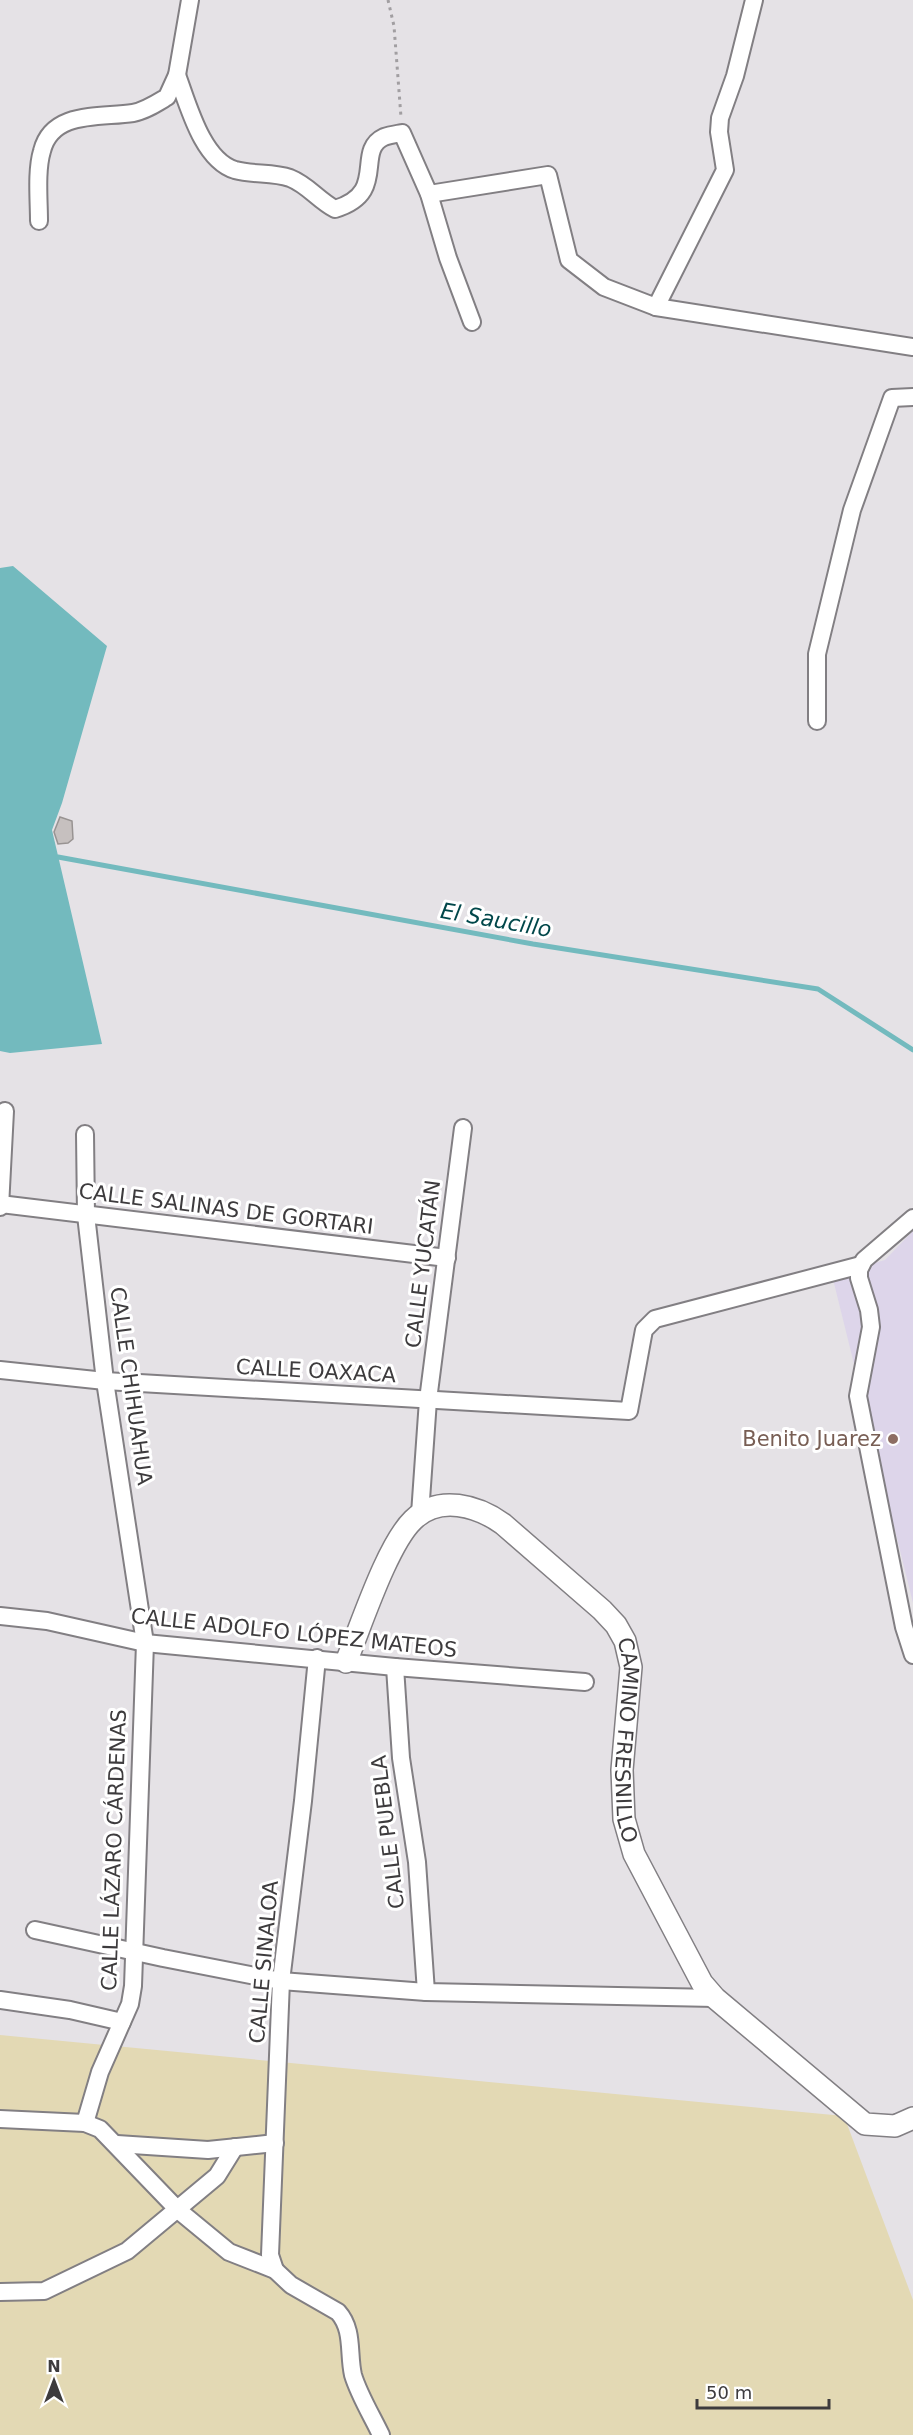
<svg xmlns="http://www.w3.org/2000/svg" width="913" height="2435" viewBox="0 0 913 2435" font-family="'DejaVu Sans',sans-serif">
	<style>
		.education { fill: #ddd5ea }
		.sand { fill: #e3d9b4 }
		.water { fill: #73babe }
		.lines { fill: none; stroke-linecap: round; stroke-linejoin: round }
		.stream { stroke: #73babe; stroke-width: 5 }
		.building { fill: #c6c0bf; stroke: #989392; stroke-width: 1.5 }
		.minor-casing { stroke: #827f83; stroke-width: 20 }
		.tertiary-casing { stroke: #827f83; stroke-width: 24 }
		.path { stroke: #a19ea1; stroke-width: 3; stroke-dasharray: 3 4.5; stroke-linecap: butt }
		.minor { stroke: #fff; stroke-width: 16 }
		.tertiary { stroke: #fff; stroke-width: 21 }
		.education-dot { fill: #8d6e63; stroke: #fff; stroke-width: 2 }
		.labels { text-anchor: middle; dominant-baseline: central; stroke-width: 6; stroke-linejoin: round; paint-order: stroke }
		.street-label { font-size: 21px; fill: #3d3b3d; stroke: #fff }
		.education-label { font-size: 21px; fill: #785e54; stroke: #fff; text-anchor: end }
		.water-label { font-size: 22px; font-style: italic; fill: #01474a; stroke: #fff }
	</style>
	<rect width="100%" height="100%" fill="#e5e2e6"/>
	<!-- education -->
	<polygon class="education" points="913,1231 913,1603 832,1275 885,1260"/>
	<!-- sand -->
	<polygon class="sand" points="0,2035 844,2116 913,2300 913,2435 0,2435"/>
	<!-- water -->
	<polygon class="water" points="13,566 107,646 62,803 52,830 102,1044 10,1053 0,1051 0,568"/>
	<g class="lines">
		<!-- stream -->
		<polyline class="stream" points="58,857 533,944 818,989 913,1050"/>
	</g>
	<!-- building -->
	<polygon class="building" points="60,817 72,821 73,839 68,843 58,844 54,832"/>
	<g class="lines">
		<!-- minor casing -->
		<g class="minor-casing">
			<g id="minor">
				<path d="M177,75C188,104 202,160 235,170C253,175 273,172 290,178C308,185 318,200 335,209C389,193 354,151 384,137C390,135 397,134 402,133L429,194L448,258L472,322"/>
				<polyline points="429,194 548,175 569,260 604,287 656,307 913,347"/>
				<path d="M39,221C39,200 36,171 42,151C52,110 101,118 133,113C145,111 157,103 167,97L177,75L190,0"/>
				<polyline points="656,307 725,170 719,132 720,118 735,76 754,0"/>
				<polyline points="817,721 817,654 852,510 892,398 913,397"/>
				<polyline points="85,1134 86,1215 105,1381 145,1643 133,1986 130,2004 100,2072 85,2123"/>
				<polyline points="0,1204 447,1258"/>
				<polyline points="0,1207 5,1111"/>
				<polyline points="913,1218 864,1260 859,1270 859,1278 869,1310 871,1327 858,1396 904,1627 913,1655"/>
				<polyline points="0,1370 105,1381 629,1411 644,1330 655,1319 861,1265"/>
				<polyline points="420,1514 428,1400 463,1128"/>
				<polyline points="0,1616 47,1621 145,1643 395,1667 585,1682"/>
				<polyline points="395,1667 401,1758 417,1862 426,1992"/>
				<polyline points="35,1930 163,1958 281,1981 426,1992 715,1998"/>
				<polyline points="0,2000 70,2010 122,2022"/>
				<path d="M0,2119L85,2123L100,2129L178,2210L229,2252L275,2270L291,2285L338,2312C354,2330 348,2353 353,2375C359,2395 372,2416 381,2435"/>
				<polyline points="117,2144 208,2150 275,2143"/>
				<polyline points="275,2270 270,2255 281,1981 303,1801 317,1658"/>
				<polyline points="0,2292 44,2291 127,2251 217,2176 235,2147"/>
			</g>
		</g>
		<!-- tertiary casing -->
		<g class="tertiary-casing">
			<g id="tertiary">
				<path id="s1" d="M346,1662C361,1626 387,1545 413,1520C439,1494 478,1506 503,1524L602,1610L616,1625L625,1641L631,1667L622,1770L624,1819L634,1854L702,1983L715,1998L865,2124L895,2126L913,2118"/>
			</g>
		</g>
		<!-- path -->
		<polyline class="path" points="388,0 394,26 401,117"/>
		<!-- minor -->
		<use href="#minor" class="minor"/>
		<!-- tertiary -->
		<use href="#tertiary" class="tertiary"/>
	</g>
	<!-- markers -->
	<circle class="education-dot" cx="893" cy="1439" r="6"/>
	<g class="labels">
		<!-- street labels -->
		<g class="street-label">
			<text transform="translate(226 1209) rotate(7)">CALLE SALINAS DE GORTARI</text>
			<text transform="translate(423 1264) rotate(-83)">CALLE YUCATÁN</text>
			<text transform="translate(316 1371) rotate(3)">CALLE OAXACA</text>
			<text transform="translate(131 1386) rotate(82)">CALLE CHIHUAHUA</text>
			<text transform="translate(294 1633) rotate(6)">CALLE ADOLFO LÓPEZ MATEOS</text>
			<text stroke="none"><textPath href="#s1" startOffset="526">CAMINO FRESNILLO</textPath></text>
			<text transform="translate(388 1832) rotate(-97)">CALLE PUEBLA</text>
			<text transform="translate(114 1850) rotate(-88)">CALLE LÁZARO CÁRDENAS</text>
			<text transform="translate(264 1962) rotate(-85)">CALLE SINALOA</text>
		</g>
		<!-- education labels -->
		<g class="education-label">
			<text x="881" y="1439">Benito Juarez</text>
		</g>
		<!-- water labels -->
		<g class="water-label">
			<text transform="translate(496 920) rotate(10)">El Saucillo</text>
		</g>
	</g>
	<!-- north arrow -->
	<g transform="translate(54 2381)" stroke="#ffffff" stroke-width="4.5" paint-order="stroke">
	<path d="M0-4.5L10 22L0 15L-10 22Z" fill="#3d3b3d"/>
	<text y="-9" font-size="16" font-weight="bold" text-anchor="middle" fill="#3d3b3d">N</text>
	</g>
	<!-- scale -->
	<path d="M697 2399v9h132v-9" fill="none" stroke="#3d3b3d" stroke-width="3"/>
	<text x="706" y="2399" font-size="18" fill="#3d3b3d" stroke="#ffffff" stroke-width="4.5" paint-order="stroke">50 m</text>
</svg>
